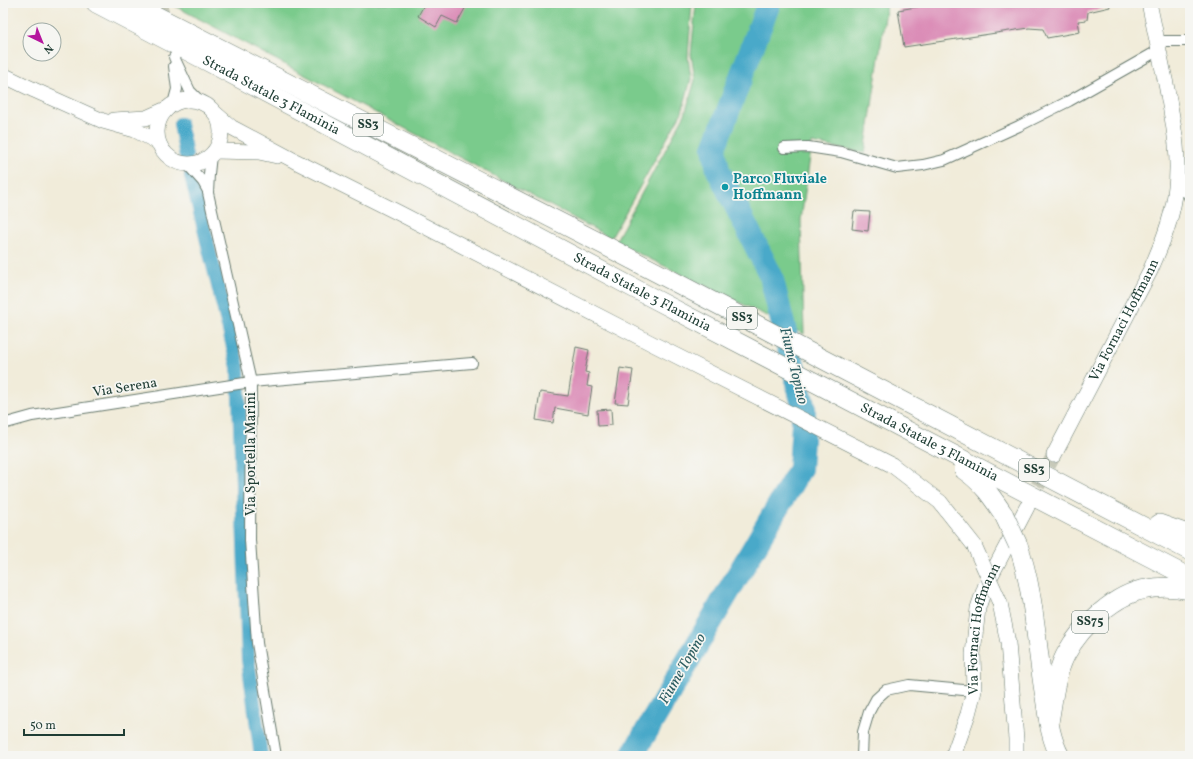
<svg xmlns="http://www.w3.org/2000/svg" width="1193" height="759" viewBox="0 0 1193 759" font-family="Vollkorn,serif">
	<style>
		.green { fill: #7acb8c; stroke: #4c8460 }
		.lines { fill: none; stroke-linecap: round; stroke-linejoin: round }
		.canal { stroke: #4aa9c9; stroke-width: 14 }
		.river { stroke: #4aa9c9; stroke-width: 24 }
		.building { fill: #db8db7 }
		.street-tunnel { stroke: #c7c9b9; stroke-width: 10; stroke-dasharray: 10 5; stroke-linecap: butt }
		.secondary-tunnel { stroke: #c7c9b9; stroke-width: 15; stroke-dasharray: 15 8; stroke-linecap: butt }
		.street-casing { stroke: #687a6e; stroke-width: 12 }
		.secondary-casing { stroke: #687a6e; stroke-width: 16 }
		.highway-casing { stroke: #687a6e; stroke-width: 20 }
		.street { stroke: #fff; stroke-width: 10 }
		.secondary { stroke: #fff; stroke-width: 15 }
		.highway { stroke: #fff; stroke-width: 19 }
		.secondary-bridge-casing { stroke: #687a6e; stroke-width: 16; stroke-linecap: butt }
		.highway-bridge-casing { stroke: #687a6e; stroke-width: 20; stroke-linecap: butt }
		.secondary-bridge { stroke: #fff; stroke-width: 15 }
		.highway-bridge { stroke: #fff; stroke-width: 19 }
		.culture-dot { fill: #0f9aa8; stroke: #f6f6f2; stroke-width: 1.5 }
		.labels { text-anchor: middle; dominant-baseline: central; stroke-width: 3.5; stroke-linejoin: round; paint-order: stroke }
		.shield { fill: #f6f6f2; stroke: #60746d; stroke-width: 1 }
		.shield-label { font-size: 13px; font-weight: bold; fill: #1f3d34 }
		.street-label { font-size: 14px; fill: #1f3d34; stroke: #f6f6f2 }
		.culture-label { font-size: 14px; font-weight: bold; fill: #0d838f; stroke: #f6f6f2; text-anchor: start }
		.water-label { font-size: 15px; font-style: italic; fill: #2c5d61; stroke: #f6f6f2 }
	</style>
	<rect width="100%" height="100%" fill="#f6f6f2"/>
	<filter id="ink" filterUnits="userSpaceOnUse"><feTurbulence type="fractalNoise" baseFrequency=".025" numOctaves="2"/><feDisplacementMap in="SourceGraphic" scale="8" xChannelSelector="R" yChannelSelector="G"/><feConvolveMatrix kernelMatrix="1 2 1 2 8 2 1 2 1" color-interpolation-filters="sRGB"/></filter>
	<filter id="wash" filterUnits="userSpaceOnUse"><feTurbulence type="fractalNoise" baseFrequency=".012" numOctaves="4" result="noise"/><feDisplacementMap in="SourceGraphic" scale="16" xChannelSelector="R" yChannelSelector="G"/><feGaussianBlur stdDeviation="0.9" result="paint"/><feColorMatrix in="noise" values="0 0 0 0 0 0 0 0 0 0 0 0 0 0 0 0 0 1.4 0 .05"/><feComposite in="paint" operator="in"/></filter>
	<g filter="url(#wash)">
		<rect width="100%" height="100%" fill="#f1ecda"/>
		<!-- green -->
		<g class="green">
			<polygon points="174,3 692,3 688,57 691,79 682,112 611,238 175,6"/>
			<polygon points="696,3 887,3 865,153 812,143 801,220 804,334 615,242 685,114 695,80 691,54"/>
		</g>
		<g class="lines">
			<!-- canal -->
			<g class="canal">
				<polyline points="180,124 186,156"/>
				<polyline points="191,176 238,367 248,659 261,756"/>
			</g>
			<!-- river -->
			<polyline class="river" points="632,756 800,469 804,409 771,276 718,170 714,148 769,3"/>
		</g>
		<g id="blocks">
			<!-- building -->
			<g class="building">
				<polygon points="425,3 468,3 457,23 442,16 436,27 418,16"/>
				<polygon points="940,3 974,3 975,5 988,3 1109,3 1110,7 1088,12 1087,20 1078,21 1080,32 1047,38 1043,29 1029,28 904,47 898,10"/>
				<polygon points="854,211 870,212 868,231 852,229"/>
				<polygon points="576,347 589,350 585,372 589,373 587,386 592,387 588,414 555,408 553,423 536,420 540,392 568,396"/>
				<polygon points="620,368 633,370 628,404 615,403"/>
				<polygon points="611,409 612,425 598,426 597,410"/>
			</g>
		</g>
	</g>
	<g filter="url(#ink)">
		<use href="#blocks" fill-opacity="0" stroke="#687a6e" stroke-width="1"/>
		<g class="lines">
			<!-- street-tunnel -->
			<polyline class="street-tunnel" points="162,3 166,21"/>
			<!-- secondary-tunnel -->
			<polyline class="secondary-tunnel" points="1027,506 1054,455"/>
			<!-- street casing -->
			<g class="street-casing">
				<g id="street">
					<polyline points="1158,41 1190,41"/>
					<polyline points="174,57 190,91 201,102"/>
					<polyline points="173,104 177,89 174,66"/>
					<polyline points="784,148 808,147 841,152 897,168 923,165 944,160 1019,126 1069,101 1159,50"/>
					<polyline points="211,155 209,174 208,193 251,382 250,540 257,643 276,756"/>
					<polyline points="187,164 203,182 208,191"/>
					<polyline points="1177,179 1186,191 1190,198"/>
					<polyline points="3,424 32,416 251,382 472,363"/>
					<polyline points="862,756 863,732 869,712 876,699 886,690 909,685 974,691"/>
				</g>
			</g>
			<!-- secondary casing -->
			<g class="secondary-casing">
				<g id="secondary">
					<polyline points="3,75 34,90 103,121 135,130 158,142"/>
					<circle cx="189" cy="132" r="32"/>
					<polyline points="216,114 231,127 295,161 399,213 651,343 892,465 940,502 974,545"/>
					<polyline points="114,120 146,118 166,109"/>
					<polyline points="215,151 259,152 277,156"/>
					<path id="s1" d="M1054,455L1150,271C1161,246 1171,222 1175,195C1181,156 1173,122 1166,84C1160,57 1155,30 1149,3"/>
					<polyline points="1000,603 1008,643 1016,739 1016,756"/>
					<path id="s2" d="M953,756L968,714L974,691L973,654L978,608L985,587L1027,507"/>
				</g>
			</g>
			<!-- highway casing -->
			<g class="highway-casing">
				<g id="highway">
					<path id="s3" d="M96,3L205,60L643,293L1190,578"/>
					<polyline points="131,3 606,246 1190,551"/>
					<path d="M964,470C982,482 992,497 1004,515"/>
					<polyline points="1159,524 1190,535"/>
					<path d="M1018,545C1035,593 1036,647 1045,697C1048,717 1050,738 1060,756"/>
					<path d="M1049,722C1052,707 1054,685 1059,671C1061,665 1063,659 1066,654C1081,626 1116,593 1147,589C1162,586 1176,587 1190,590"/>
				</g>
			</g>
			<!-- street -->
			<use href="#street" class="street"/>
			<!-- secondary -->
			<use href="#secondary" class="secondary"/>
			<!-- highway -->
			<use href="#highway" class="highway"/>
			<!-- secondary-bridge casing -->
			<g class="secondary-bridge-casing">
				<polyline id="secondary-bridge" points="974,545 1000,603"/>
			</g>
			<!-- highway-bridge casing -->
			<g class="highway-bridge-casing">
				<polyline id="highway-bridge" points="1004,515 1018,545"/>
			</g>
			<!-- secondary-bridge -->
			<use href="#secondary-bridge" class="secondary-bridge"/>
			<!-- highway-bridge -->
			<use href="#highway-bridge" class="highway-bridge"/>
		</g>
	</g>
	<!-- markers -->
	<circle class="culture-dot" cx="725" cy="187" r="4"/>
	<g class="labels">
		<!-- shield labels -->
		<g class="shield">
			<rect x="353" y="114" width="30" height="22" rx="3"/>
			<rect x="727" y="307" width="30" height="22" rx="3"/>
			<rect x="1019" y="459" width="30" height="22" rx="3"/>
			<rect x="1072" y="611" width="36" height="22" rx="3"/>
		</g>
		<g class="shield-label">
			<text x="368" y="125">SS3</text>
			<text x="742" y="318">SS3</text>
			<text x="1034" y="470">SS3</text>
			<text x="1090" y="622">SS75</text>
		</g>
		<!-- street labels -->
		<g class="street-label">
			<text stroke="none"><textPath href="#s3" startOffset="198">Strada Statale 3 Flaminia</textPath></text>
			<text stroke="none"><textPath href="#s3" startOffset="618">Strada Statale 3 Flaminia</textPath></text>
			<text stroke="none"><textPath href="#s1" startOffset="152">Via Fornaci Hoffmann</textPath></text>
			<text transform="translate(125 388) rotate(-9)">Via Serena</text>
			<text stroke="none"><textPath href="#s3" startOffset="942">Strada Statale 3 Flaminia</textPath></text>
			<text transform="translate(251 454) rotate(-90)">Via Sportella Marini</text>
			<text stroke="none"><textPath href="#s2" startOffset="132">Via Fornaci Hoffmann</textPath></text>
		</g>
		<!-- culture labels -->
		<g class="culture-label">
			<text x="733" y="179">Parco Fluviale<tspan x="733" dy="16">Hoffmann</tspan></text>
		</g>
		<!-- water labels -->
		<g class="water-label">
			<text transform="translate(793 366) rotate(76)">Fiume Topino</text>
			<text transform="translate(683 669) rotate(-60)">Fiume Topino</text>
		</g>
	</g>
	<!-- margin -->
	<rect width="1193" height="759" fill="none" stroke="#f6f6f2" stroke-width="16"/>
	<!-- north arrow -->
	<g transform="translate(42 42) rotate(137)"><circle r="19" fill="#f6f6f2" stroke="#a0aca6"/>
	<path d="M0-3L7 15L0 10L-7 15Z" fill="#b5179e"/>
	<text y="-6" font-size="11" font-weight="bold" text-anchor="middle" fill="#1f3d34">N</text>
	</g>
	<!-- scale -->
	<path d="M24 729v6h100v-6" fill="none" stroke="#1f3d34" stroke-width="2"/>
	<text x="30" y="729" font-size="12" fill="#1f3d34" stroke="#f6f6f2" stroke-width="3" paint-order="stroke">50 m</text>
</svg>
